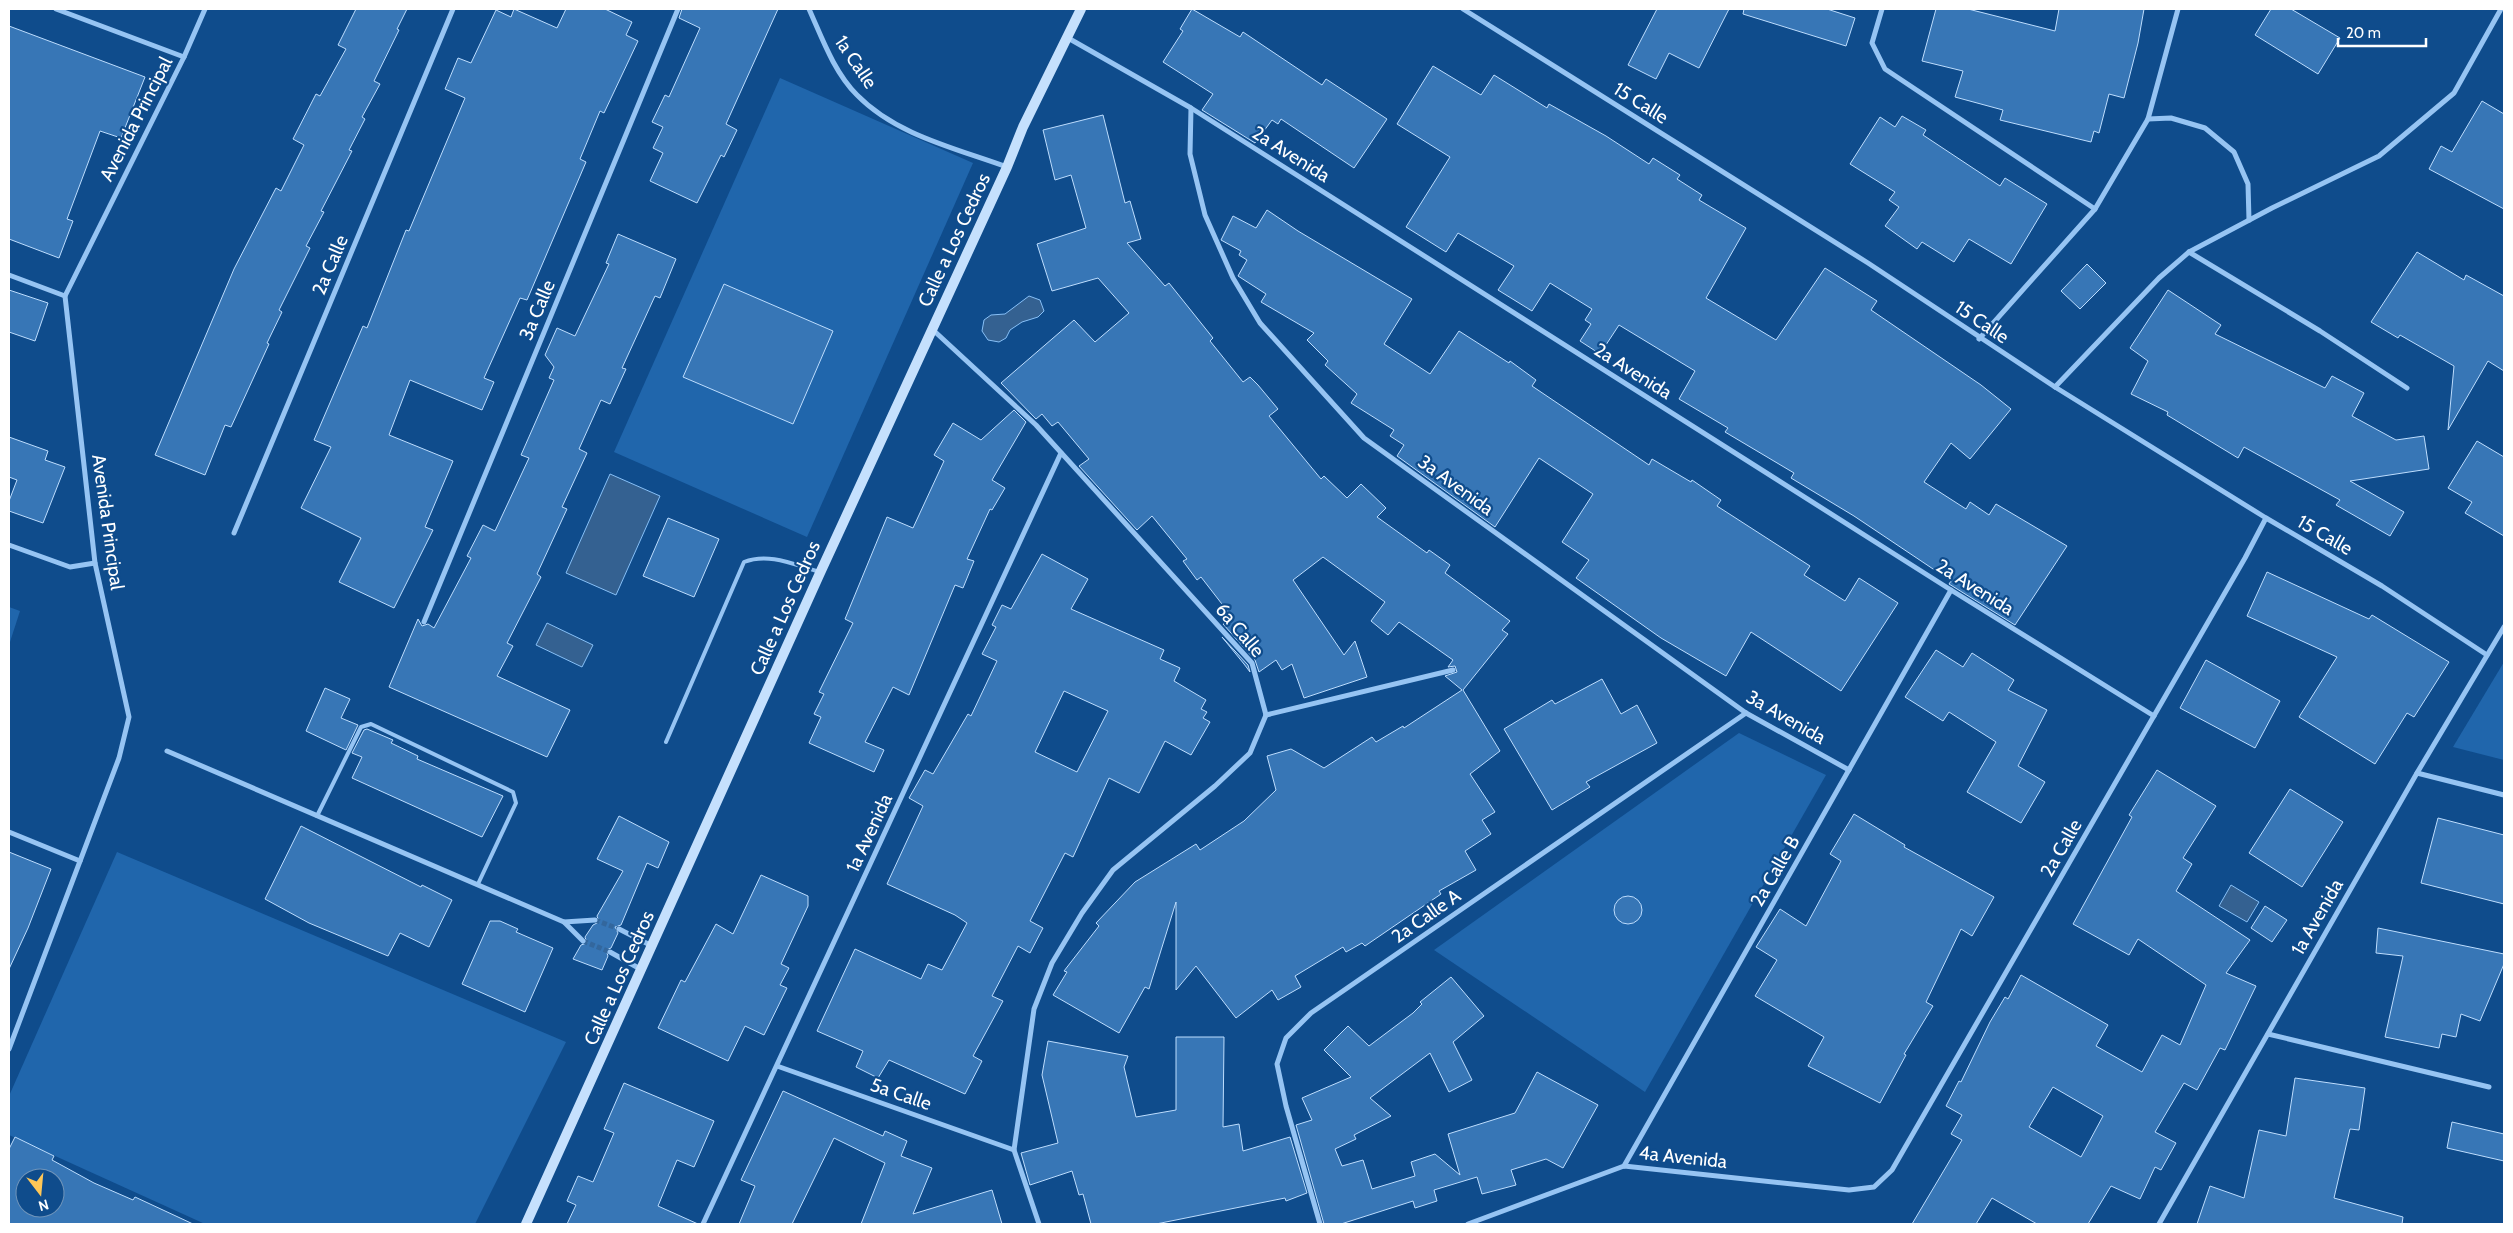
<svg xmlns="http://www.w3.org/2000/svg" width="2513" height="1233" viewBox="0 0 2513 1233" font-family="Cabin,sans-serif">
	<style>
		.green { fill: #2066ac }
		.water { fill: #346191; stroke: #87c0f7 }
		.building { fill: #3776b6; stroke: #bdddfe; fill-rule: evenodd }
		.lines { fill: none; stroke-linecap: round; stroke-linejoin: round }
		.street-tunnel { stroke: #33679d; stroke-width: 5; stroke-dasharray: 5 2.5; stroke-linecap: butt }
		.lane { stroke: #96c4f3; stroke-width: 4 }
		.street { stroke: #96c4f3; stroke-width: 5 }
		.secondary { stroke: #c5e0fd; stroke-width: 10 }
		.labels { text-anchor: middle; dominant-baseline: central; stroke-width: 4.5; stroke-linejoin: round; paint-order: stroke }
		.street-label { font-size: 19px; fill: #fff; stroke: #0f4c8c }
	</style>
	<rect width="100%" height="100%" fill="#0f4c8c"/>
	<!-- green -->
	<g class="green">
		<polygon points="780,78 973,163 807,537 614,452"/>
		<polygon points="9,607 20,611 9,645"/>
		<polygon points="2504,662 2504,760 2453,747"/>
		<polygon points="1739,733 1826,775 1645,1092 1434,950"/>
		<polygon points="117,852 566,1042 475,1224 205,1224 9,1135 9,1096"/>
	</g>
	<!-- water -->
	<g class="water">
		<polygon points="1029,296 1040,300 1044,311 1038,317 1022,322 1010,330 1006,338 999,342 988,340 982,331 984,320 991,315 1005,314"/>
		<polygon points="610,474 660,496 616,595 566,573"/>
		<polygon points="547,623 593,645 582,667 536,645"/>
		<polygon points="2231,885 2259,902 2247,922 2219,906"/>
	</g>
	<!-- building -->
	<g class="building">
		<polygon points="356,9 407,9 397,29 399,30 374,81 380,84 362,117 365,119 349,150 352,151 321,211 324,212 306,246 310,248 279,310 282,312 267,343 269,344 231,427 225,425 205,475 155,455 234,269 276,188 281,191 304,145 293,139 316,94 320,96 346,49 338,45"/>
		<polygon points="514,9 557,28 566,9 605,9 632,22 626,35 638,41 604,113 600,111 580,159 586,162 527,300 520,298 484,378 494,382 482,410 410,380 389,435 453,461 425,527 433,530 394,608 339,582 361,538 301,508 331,447 314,440 363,326 367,328 406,230 409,231 465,98 445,89 458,58 471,63 496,10 511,17"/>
		<polygon points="682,9 778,9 726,124 737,130 724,157 721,155 697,203 650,181 663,153 653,148 663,127 652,122 665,95 669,97 700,28 679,18"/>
		<polygon points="1192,9 1240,37 1243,32 1322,85 1326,79 1387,119 1354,168 1281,119 1278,124 1272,120 1255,143 1202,110 1213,94 1163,62 1183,31 1180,29"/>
		<polygon points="1657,9 1729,9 1699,68 1669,53 1656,79 1628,65"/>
		<polygon points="1744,9 1827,9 1855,18 1846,46 1743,14"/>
		<polygon points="1936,9 1968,9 2055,31 2059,9 2144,9 2138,43 2124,98 2109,94 2099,133 2094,131 2091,142 2000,120 2003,110 1955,97 1963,71 1922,61"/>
		<polygon points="2271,9 2291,9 2340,38 2318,74 2255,35"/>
		<polygon points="9,26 145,77 121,138 100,131 67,219 73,221 59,258 9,239"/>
		<polygon points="1433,66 1481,95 1494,75 1547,108 1549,104 1606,136 1649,164 1653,158 1680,175 1677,179 1702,195 1699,200 1746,228 1706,298 1776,340 1825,268 1877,301 1871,310 1981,385 2011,409 1970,459 1951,443 1924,482 1966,509 1970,502 1989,515 1996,504 2067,546 2015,625 1949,584 1951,581 1854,516 1791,478 1794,473 1725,432 1728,428 1679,399 1695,371 1619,325 1600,354 1580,341 1591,324 1585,320 1592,309 1550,283 1532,311 1498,290 1514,266 1458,233 1446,252 1406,227 1450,157 1397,124"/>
		<polygon points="2482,101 2504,114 2504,209 2429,169 2441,146 2452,152"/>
		<polygon points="1103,115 1125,203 1130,201 1141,239 1127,243 1165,286 1169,283 1213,338 1210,341 1243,382 1250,377 1258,385 1278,409 1269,416 1321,479 1324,476 1347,498 1361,484 1386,508 1377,517 1427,553 1429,550 1450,565 1445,573 1510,621 1502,630 1508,634 1463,690 1500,751 1470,774 1495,812 1482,820 1491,834 1465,851 1476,870 1439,891 1441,894 1365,946 1362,943 1346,952 1343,947 1295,976 1301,987 1278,1000 1272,990 1236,1018 1196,966 1176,990 1176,902 1149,989 1145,987 1119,1033 1053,995 1067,972 1064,971 1099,926 1096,923 1135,882 1196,844 1200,850 1244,821 1276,790 1267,756 1291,749 1324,768 1372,737 1376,742 1403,726 1404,728 1462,690 1445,676 1457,672 1455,666 1448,667 1453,660 1399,622 1388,635 1371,621 1385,602 1323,557 1293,580 1344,655 1355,641 1367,677 1304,698 1292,664 1282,670 1276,660 1259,672 1255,660 1223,624 1232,617 1201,577 1197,580 1183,561 1187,559 1152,516 1137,530 1079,466 1089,459 1058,422 1052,426 1042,414 1036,419 1001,383 1074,320 1095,342 1129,313 1098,278 1052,291 1037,244 1086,228 1071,175 1055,180 1043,130"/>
		<polygon points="1902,116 1926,130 1923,135 2000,186 2005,178 2047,204 2011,264 1969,239 1954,262 1922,242 1917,249 1885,226 1899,207 1889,200 1895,192 1850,164 1880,117 1895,127"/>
		<polygon points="1267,210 1298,231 1412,299 1384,344 1430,374 1459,331 1509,363 1510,361 1536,380 1532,386 1649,465 1652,459 1691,482 1692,480 1721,500 1717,506 1810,566 1804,575 1845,601 1859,578 1898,603 1841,691 1751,632 1726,676 1661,638 1576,578 1589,560 1562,542 1593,494 1539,458 1495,527 1397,456 1404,445 1390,436 1394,430 1351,403 1357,394 1325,365 1328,361 1307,340 1314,333 1261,302 1266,294 1238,276 1247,260 1239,255 1241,251 1221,240 1233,216 1256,228"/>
		<polygon points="618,234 676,259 660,298 655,296 622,368 626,369 610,404 601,400 579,449 587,453 562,507 567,509 537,574 541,577 507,643 513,646 497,676 570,710 547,757 389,687 418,619 422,626 428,624 434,628 471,558 467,556 483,525 495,531 529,458 521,455 554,380 549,378 554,367 545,355 557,328 575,336 609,264 606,263"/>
		<polygon points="2417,252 2464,280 2466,275 2504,296 2504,371 2488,361 2448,430 2454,366 2400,335 2398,338 2371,322"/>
		<polygon points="2087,264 2106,283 2080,309 2061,291"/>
		<polygon points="724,284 833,331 793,424 683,377"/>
		<polygon points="9,290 48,303 35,341 9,332"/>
		<polygon points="2168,290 2221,325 2215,334 2325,388 2332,376 2364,393 2352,416 2396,440 2424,436 2429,469 2350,481 2404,512 2390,536 2336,505 2340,500 2244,447 2238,458 2167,415 2168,412 2131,394 2148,361 2130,348"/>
		<polygon points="1014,410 1026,422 992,480 1005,488 992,510 990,509 967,559 974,561 963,588 955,585 909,695 893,687 865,742 884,750 874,772 809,743 821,717 814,714 824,694 819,692 853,623 845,619 887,517 913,528 944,461 934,455 953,423 981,440"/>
		<polygon points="9,437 48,451 45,460 65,467 43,523 9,511 9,501 17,480 9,477"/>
		<polygon points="2477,441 2504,457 2504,536 2465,513 2472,502 2448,488"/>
		<polygon points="668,518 719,539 694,597 643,576"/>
		<path d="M1042,554L1088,579L1071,609L1164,650L1160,659L1180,668L1174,681L1206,700L1201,709L1207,712L1203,718L1210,722L1191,755L1165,741L1139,793L1109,778L1073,857L1065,853L1030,921L1043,928L1030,953L1018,946L992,996L1003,1001L973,1056L982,1061L965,1094L889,1060L878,1078L856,1067L863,1051L817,1031L855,949L921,979L928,964L942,970L967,923L955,915L887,884L923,806L909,798L925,770L933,774L968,714L971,716L997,661L982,654L996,627L992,625L1002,605L1011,609ZM1064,691L1108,711L1077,772L1035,752Z"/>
		<polygon points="2267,572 2369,619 2372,615 2449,662 2414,717 2407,713 2375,764 2299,717 2337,657 2247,616"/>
		<polygon points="1222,637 1248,665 1250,672 1244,664"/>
		<polygon points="1936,650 1963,667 1972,653 2014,680 2008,690 2047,710 2018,766 2045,782 2021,823 1967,792 1996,742 1949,712 1943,721 1905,697"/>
		<polygon points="2206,660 2280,701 2255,748 2180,708"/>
		<polygon points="1602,679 1621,714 1637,705 1657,743 1586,782 1590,787 1552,810 1504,729 1552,700 1555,704"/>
		<polygon points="325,688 350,699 341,718 358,725 346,750 306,731"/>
		<polygon points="367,729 393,740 391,743 418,756 417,759 503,796 482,837 352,778 362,757 352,753 364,730"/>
		<path d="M2157,770L2216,806L2183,858L2192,864L2176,891L2250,940L2226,973L2256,986L2225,1050L2220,1048L2197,1090L2184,1083L2155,1132L2176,1143L2161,1170L2155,1167L2140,1199L2111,1186L2088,1224H2037L1992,1198L1976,1224H1912L1962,1140L1951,1134L1962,1115L1946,1106L1959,1081L1961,1082L1990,1022L2005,997L2008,999L2021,975L2108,1025L2096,1046L2142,1072L2162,1035L2180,1045L2206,985L2138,939L2129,955L2073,924L2132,817L2129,815ZM2053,1087L2103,1116L2081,1157L2029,1127Z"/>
		<polygon points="2290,789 2343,822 2302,887 2249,853"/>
		<polygon points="1854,814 1905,845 1904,847 1994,897 1972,936 1961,929 1926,1002 1933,1006 1904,1054 1906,1055 1880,1103 1808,1066 1824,1037 1755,996 1777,960 1756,947 1780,909 1806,926 1841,861 1830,854"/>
		<polygon points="619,816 669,842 658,868 647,863 621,925 615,927 618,933 611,948 606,950 608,956 602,970 573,959 581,945 587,943 585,937 593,925 599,922 597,916 623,871 597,859"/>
		<polygon points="2438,818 2504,835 2504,904 2421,883"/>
		<polygon points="301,826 421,887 422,885 452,900 429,947 400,933 388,956 309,923 265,899"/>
		<polygon points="9,852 51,869 28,928 9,969"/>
		<polygon points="761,875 808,896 808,906 781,964 789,968 780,985 787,988 764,1035 745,1026 728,1061 658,1028 681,980 685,982 716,924 733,934"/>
		<circle cx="1628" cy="910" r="14"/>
		<polygon points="2265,906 2287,920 2272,942 2251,928"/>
		<polygon points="490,921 500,921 518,929 516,932 553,948 525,1012 462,984"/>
		<polygon points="2378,928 2504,954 2504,964 2480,1021 2461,1014 2456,1037 2442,1034 2439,1048 2385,1037 2403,956 2376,953"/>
		<polygon points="1451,977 1484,1016 1453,1042 1472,1080 1449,1092 1430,1053 1370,1098 1391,1116 1354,1135 1356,1139 1335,1149 1342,1166 1363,1160 1372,1189 1415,1176 1411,1162 1435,1154 1460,1175 1448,1134 1515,1113 1537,1072 1598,1105 1563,1168 1546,1159 1511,1170 1516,1185 1482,1194 1477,1177 1434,1190 1437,1201 1415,1208 1413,1201 1341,1224 1324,1224 1296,1125 1312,1120 1302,1098 1351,1077 1324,1050 1348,1026 1369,1046 1413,1013 1422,1004 1420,1002"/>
		<polygon points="1176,1037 1224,1037 1223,1127 1239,1124 1243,1151 1290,1137 1307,1193 1286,1201 1285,1198 1156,1224 1091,1224 1083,1194 1079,1195 1072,1171 1030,1185 1021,1153 1058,1143 1042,1075 1048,1041 1128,1056 1124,1067 1136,1117 1176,1110"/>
		<polygon points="2295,1078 2365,1088 2359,1130 2350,1129 2334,1198 2403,1217 2402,1224 2197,1224 2210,1186 2244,1198 2259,1130 2286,1136"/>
		<polygon points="624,1083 714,1121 694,1167 677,1160 658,1206 698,1224 567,1224 576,1205 567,1201 578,1176 593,1182 614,1133 604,1129"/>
		<polygon points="783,1091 883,1136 885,1131 907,1141 901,1156 932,1168 913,1214 992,1190 1002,1224 861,1224 885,1163 834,1138 792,1224 739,1224 755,1186 741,1180"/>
		<polygon points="2452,1122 2504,1134 2504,1161 2447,1148"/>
		<path d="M15,1137L54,1156L52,1160L94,1183L133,1200L135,1197L193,1224H9V1149ZM25,1178H55V1208H25Z"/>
	</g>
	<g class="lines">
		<!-- street-tunnel -->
		<g class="street-tunnel">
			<polyline points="595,920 619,929"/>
			<polyline points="583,941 610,952"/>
		</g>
		<!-- lane -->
		<g class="lane">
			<path d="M666,742L744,562C769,552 795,565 820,572"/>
			<polyline points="317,816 361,727 371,724 513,792 516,803 478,884"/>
		</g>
		<!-- street -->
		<g class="street">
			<polyline points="56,9 184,57"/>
			<path d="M809,9C822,38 834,72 857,95C896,135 955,148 1007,167"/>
			<polyline points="1463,9 1868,263 2055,387 2266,518 2382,586 2487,655"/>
			<polyline points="1882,9 1872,43 1885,69 2095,209"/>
			<polyline points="1068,38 1191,108 1951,590 2154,716"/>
			<polyline points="1191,108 1190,154 1205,215 1233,278 1260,323 1364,438 1746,713 1849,770"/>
			<polyline points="2148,119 2171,118 2205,128 2234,152 2248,184 2249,220"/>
			<polyline points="2189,252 2320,331 2407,388"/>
			<polyline points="9,275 65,296"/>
			<polyline points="932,329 1036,425 1252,663 1266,715"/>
			<polyline points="1979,339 2095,209 2148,119 2178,9"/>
			<polyline points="2055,387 2159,278 2189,252 2272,208 2379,156 2454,93 2501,9"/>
			<polyline points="234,533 453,9"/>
			<polyline points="9,545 70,567 95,563"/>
			<polyline points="424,622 678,9"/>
			<polyline points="1266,715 1453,670"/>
			<polyline points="167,751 564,922 583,941"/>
			<polyline points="2417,773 2504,795"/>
			<polyline points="9,832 80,861"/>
			<polyline points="564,922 595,920"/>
			<polyline points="619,929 652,946"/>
			<polyline points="610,952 642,970"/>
			<polyline points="2268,1034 2489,1087"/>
			<polyline points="9,1049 119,758 129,717 95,563 65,296 184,57 205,9"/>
			<polyline points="777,1066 1014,1150"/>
			<polyline points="1624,1166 1951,590"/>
			<polyline points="703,1224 1061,453"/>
			<polyline points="1039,1224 1014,1150 1034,1009 1052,963 1082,913 1113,870 1215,786 1250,753 1266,715"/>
			<polyline points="1320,1224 1286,1106 1277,1064 1286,1038 1311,1013 1746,713"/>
			<polyline points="1468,1224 1624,1166 1849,1190 1874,1187 1892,1170 2245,558 2266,518"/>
			<polyline points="2159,1224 2417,773 2504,627"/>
		</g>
		<!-- secondary -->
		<polyline class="secondary" points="526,1224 820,573 1007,167 1023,127 1081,9"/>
	</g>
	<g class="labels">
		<!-- street labels -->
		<g class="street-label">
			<text transform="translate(856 62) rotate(56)">1a Calle</text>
			<text transform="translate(1641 103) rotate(32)">15 Calle</text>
			<text transform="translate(136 119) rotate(-63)">Avenida Principal</text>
			<text transform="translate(1291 154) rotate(32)">2a Avenida</text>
			<text transform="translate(954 240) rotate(-65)">Calle a Los Cedros</text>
			<text transform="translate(330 265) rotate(-67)">2a Calle</text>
			<text transform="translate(537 310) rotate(-67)">3a Calle</text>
			<text transform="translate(1982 322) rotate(34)">15 Calle</text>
			<text transform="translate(1633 371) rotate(32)">2a Avenida</text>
			<text transform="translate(1456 485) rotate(36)">3a Avenida</text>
			<text transform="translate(108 522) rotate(82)">Avenida Principal</text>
			<text transform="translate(2325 535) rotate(30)">15 Calle</text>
			<text transform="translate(1975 587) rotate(32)">2a Avenida</text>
			<text transform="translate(785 608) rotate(-66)">Calle a Los Cedros</text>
			<text transform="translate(1240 630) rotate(50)">6a Calle</text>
			<text transform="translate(1786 717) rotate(30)">3a Avenida</text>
			<text transform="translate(869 833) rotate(-65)">1a Avenida</text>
			<text transform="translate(2061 848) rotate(-60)">2a Calle</text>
			<text transform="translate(1775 871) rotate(-60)">2a Calle B</text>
			<text transform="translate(1426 916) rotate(-35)">2a Calle A</text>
			<text transform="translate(2317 917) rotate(-60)">1a Avenida</text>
			<text transform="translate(619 978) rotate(-66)">Calle a Los Cedros</text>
			<text transform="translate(901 1094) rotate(19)">5a Calle</text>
			<text transform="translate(1683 1157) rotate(6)">4a Avenida</text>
		</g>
	</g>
	<!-- border -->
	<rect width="2513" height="1233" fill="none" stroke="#ffffff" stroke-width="20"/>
	<!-- north arrow -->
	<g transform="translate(40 1193) rotate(164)"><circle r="24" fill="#0f4c8c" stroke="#6f94ba"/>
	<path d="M0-4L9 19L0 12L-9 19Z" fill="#ffc757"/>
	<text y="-8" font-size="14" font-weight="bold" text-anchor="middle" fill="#ffffff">N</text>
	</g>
	<!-- scale -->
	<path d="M2338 38v8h88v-8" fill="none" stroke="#ffffff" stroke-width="2.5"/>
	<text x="2346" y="38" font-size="15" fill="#ffffff" stroke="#0f4c8c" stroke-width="4" paint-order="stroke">20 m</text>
</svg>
